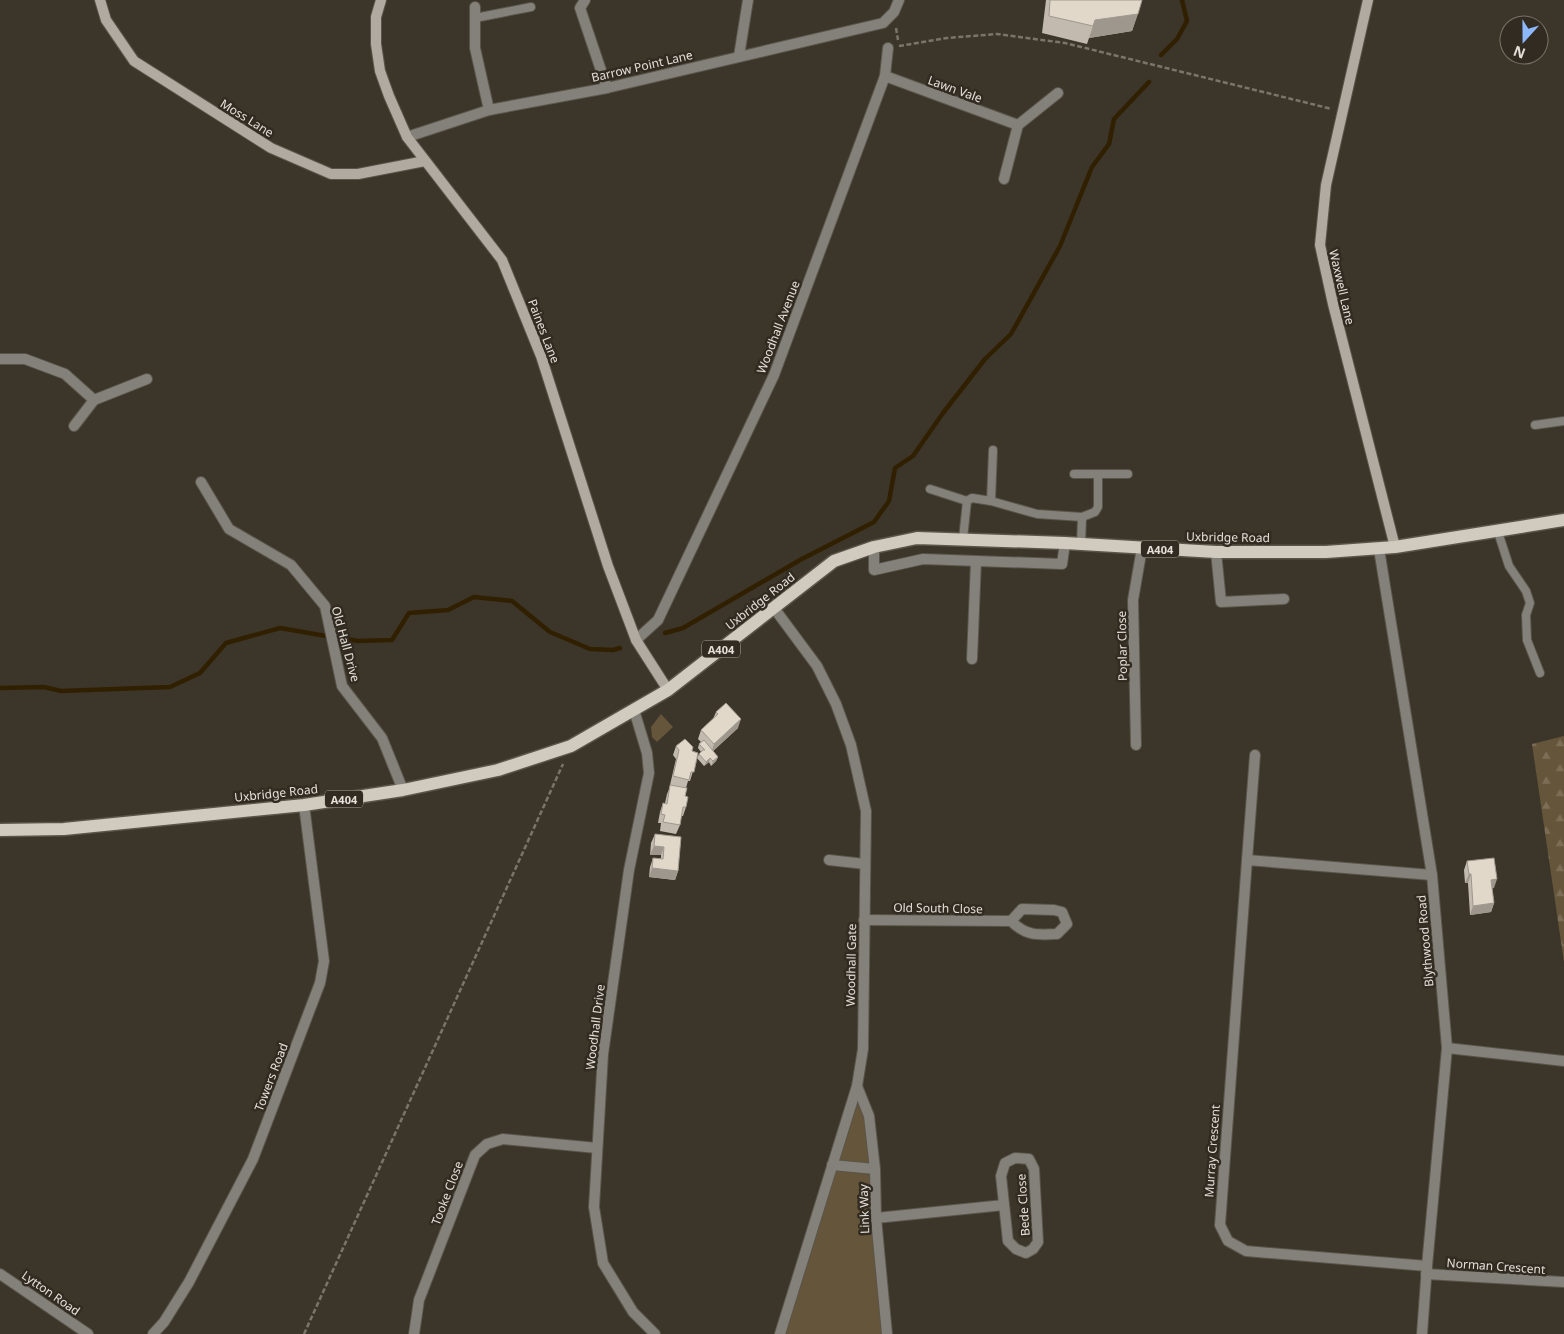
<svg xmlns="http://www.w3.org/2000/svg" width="1564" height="1334" viewBox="0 0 1564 1334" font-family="'Noto Sans',sans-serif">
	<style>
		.grass { fill: #65553a }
		.forest { fill: url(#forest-firs) }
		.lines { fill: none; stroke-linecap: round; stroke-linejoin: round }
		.stream { stroke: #312000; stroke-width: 4.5 }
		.lane-casing { stroke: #5a554a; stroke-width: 10 }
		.street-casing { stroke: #5a554a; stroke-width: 12 }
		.secondary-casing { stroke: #5a554a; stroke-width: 12 }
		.primary-casing { stroke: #5a554a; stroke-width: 15 }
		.path { stroke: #7a756b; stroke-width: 2.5; stroke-dasharray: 5 2.5; stroke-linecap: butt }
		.lane { stroke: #84817b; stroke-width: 8 }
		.street { stroke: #84817b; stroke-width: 10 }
		.secondary { stroke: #b0aaa1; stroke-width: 10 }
		.primary { stroke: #d1cabe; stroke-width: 12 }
		.wall { fill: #c2baae }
		.shaded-wall { fill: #9e978d }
		.building { fill: #e1d8ca; stroke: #9e978d }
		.labels { text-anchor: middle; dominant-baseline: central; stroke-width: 5; stroke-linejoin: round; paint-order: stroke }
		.shield { fill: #322b21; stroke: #afaaa2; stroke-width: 1 }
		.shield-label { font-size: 11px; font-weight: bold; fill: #e4e0d9 }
		.street-label { font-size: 12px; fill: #e4e0d9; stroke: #322b21 }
	</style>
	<defs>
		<pattern id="forest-firs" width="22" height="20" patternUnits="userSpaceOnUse" patternTransform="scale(1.25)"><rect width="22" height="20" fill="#65553a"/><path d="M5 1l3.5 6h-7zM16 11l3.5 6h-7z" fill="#7b6d56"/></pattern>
	</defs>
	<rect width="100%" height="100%" fill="#3c362a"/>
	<!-- grass -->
	<g class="grass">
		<polygon points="661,714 673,727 657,742 652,737 651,727"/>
		<polygon points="857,1086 869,1116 887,1334 780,1334"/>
	</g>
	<!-- forest -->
	<polygon class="forest" points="1564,736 1564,962 1532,744"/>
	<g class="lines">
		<!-- stream -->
		<g class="stream">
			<polyline points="1161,55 1177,39 1187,21 1182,0"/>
			<polyline points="665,633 683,628 800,560 874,522 889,501 895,468 913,456 943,413 985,359 1011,334 1060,246 1092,167 1109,144 1114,119 1149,82"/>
			<polyline points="335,637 358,641 392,640 409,613 448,610 474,597 512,601 550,632 590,649 613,650 620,648"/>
			<polyline points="0,688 44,687 61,691 170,687 200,673 226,643 280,628 326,636"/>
		</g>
		<!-- lane casing -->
		<g class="lane-casing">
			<g id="lane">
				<polyline points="475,18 531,7"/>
				<polyline points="1535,425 1564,421"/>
				<polyline points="1074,474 1128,474"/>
				<polyline points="930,489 967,501"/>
				<polyline points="991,501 993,450"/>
				<polyline points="1082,517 1095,512 1098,507 1098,475"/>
				<polyline points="1498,532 1509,566 1526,591 1530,603 1526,615 1527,640 1540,673"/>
				<polyline points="963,539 967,501 972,498 991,501 1037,514 1082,517 1081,545"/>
			</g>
		</g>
		<!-- street casing -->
		<g class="street-casing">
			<g id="street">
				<polyline points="585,0 580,8 607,88"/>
				<polyline points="475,7 475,48 489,110"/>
				<polyline points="739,56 748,0"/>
				<polyline points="885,76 1018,125 1004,179"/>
				<polyline points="1018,125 1058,93"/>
				<polyline points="407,137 489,110 607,88 883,23 894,12 899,0"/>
				<polyline points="0,359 25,359 65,374 94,400"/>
				<polyline points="74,426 94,400 147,379"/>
				<polyline points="201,482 229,529 291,565 325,606 342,686 382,738 403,790"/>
				<polyline points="874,547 874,570 923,559 1062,564 1065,543"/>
				<polyline points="1379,549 1432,875 1447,1048 1427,1266 1422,1334"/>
				<polyline points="1216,552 1221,602 1284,599"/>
				<polyline points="774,608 817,666 836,704 851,745 866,811 863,1049 857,1086 780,1334"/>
				<polyline points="636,640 658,620 774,375 885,76 888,48"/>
				<polyline points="972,659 976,561"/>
				<polyline points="634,710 647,753 649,773 629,870 603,1054 594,1207 603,1263 633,1312 655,1334"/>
				<polyline points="1136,745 1133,600 1142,548"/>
				<polyline points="829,860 865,864"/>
				<polyline points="1247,860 1255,755"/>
				<path d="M864,920L1011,921L1022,909L1054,910L1062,912L1067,924L1057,934C1037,935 1026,936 1011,921"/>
				<polyline points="1447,1048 1564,1061"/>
				<polyline points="857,1086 869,1116 875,1169 876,1218 887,1334"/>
				<polygon points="1015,1158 1029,1159 1034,1169 1038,1242 1033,1249 1026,1253 1016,1249 1008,1241 1001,1176 1005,1163"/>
				<polyline points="832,1165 875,1169"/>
				<polyline points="876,1218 1004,1205"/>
				<polyline points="1427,1266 1246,1251 1228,1241 1220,1225 1247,860 1432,875"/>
				<polyline points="0,1274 88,1334"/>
				<polyline points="1426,1274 1564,1282"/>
				<polyline points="153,1334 164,1322 189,1282 253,1159 320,983 324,961 304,805"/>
				<polyline points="414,1334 419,1300 475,1155 487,1144 503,1139 597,1148"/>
			</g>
		</g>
		<!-- secondary casing -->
		<g class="secondary-casing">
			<g id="secondary">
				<polyline points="100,0 106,20 134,61 271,148 331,174 358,174 425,161"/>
				<polyline points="381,0 376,17 376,44 380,71 389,96 407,137 502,260 541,356 608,566 636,640 668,690"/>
				<polyline points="1368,0 1326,185 1320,245 1333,304 1395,547"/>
			</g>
		</g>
		<!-- primary casing -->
		<g class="primary-casing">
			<polyline id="primary" points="0,830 64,829 304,805 403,790 498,770 571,746 668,690 834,561 874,547 917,538 1065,543 1216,552 1326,552 1395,547 1564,520"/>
		</g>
		<!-- path -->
		<g class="path">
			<polyline points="896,28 898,40"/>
			<polyline points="899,46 947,38 997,34 1065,43 1332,109"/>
			<polyline points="304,1334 563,764"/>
		</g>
		<!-- lane -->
		<use href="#lane" class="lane"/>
		<!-- street -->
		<use href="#street" class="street"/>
		<!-- secondary -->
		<use href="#secondary" class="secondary"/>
		<!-- primary -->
		<use href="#primary" class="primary"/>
	</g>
	<!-- wall -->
	<g class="wall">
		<polygon points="1046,0 1142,0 1132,31 1089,38 1087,44 1042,33"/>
		<polygon points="716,712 738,728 713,751 718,757 716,761 711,766 709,762 704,766 697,758 690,781 688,781 686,788 686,807 683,816 681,816 680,825 676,834 660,831 661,823 658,823 660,812 663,803 665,803 667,794 671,785 670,785 676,759 673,755 676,746 692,751 697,758 699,754 701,752 698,748 699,744 701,742 698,739 701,730 713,719"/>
		<polygon points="655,834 681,837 678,871 675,880 649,877 650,867 653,858 661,858 661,855 650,855 651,843"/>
		<polygon points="1467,861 1494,888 1492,888 1494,903 1491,912 1470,915 1468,883 1465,883 1464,870"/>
	</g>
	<!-- shaded-wall -->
	<g class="shaded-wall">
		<polygon points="1138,14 1132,31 1089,38 1095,20"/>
		<polygon points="741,719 738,728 711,753 714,744"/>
		<polygon points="718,757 716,761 711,766 713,761"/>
		<polygon points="710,758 709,762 704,766 706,762"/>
		<polygon points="654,846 664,847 661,855 650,855"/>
		<polygon points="652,868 678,871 675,880 649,877"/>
		<polygon points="1469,874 1471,874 1468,883 1465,883"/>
		<polygon points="1497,879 1494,888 1488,889 1491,880"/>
		<polygon points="1494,903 1491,912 1470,915 1473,906"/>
	</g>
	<!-- building -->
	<g class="building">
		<polygon points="1050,0 1142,0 1138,14 1095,20 1093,26 1049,16"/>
		<polygon points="726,703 741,719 714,744 701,730 718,714 716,712"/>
		<polygon points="685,739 693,747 692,751 698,753 694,772 691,772 689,780 673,776 679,750 676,746"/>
		<polygon points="704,740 718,757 713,761 710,758 706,762 699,754 703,750 705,750 699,744"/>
		<polygon points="670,785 687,788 685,796 688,797 686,807 683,807 680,825 663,822 665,815 661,814 663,803 667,804"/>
		<polygon points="655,834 681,837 678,871 652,868 653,858 663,859 664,847 654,846"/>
		<polygon points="1494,858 1497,879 1491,880 1494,903 1473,906 1471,874 1469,874 1467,861"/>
	</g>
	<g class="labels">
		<!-- shield labels -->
		<g class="shield">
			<rect x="1141" y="540.5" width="38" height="17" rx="4"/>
			<rect x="702" y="640.5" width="38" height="17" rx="4"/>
			<rect x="325" y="790.5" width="38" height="17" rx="4"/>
		</g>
		<g class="shield-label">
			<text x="1160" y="549">A404</text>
			<text x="721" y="649">A404</text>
			<text x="344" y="799">A404</text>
		</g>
		<!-- street labels -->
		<g class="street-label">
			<text transform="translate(642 66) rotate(-13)">Barrow Point Lane</text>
			<text transform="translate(955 89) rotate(20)">Lawn Vale</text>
			<text transform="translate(247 118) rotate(32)">Moss Lane</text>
			<text transform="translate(1342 287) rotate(77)">Waxwell Lane</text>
			<text transform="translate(778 327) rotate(-69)">Woodhall Avenue</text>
			<text transform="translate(544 331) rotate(69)">Paines Lane</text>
			<text transform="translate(1228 537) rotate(1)">Uxbridge Road</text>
			<text transform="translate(760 601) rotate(-38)">Uxbridge Road</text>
			<text transform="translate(346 644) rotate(75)">Old Hall Drive</text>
			<text transform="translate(1122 646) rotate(-91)">Poplar Close</text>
			<text transform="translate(276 793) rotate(-6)">Uxbridge Road</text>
			<text transform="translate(938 908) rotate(1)">Old South Close</text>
			<text transform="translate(1425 941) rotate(-95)">Blythwood Road</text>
			<text transform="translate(851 965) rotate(-89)">Woodhall Gate</text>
			<text transform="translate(595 1027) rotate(-83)">Woodhall Drive</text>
			<text transform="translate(271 1077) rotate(-69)">Towers Road</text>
			<text transform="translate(1212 1151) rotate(-86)">Murray Crescent</text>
			<text transform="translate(447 1193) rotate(-69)">Tooke Close</text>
			<text transform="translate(1023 1205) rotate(-94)">Bede Close</text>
			<text transform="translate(864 1209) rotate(-92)">Link Way</text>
			<text transform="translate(1496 1266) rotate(4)">Norman Crescent</text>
			<text transform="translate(51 1293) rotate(35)">Lytton Road</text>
		</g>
	</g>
	<!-- north arrow -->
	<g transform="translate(1524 40) rotate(201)"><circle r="24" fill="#322b21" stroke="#79736b"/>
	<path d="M0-4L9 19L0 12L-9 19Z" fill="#8eb8fd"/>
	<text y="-8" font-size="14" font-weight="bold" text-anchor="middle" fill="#e4e0d9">N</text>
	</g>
</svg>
